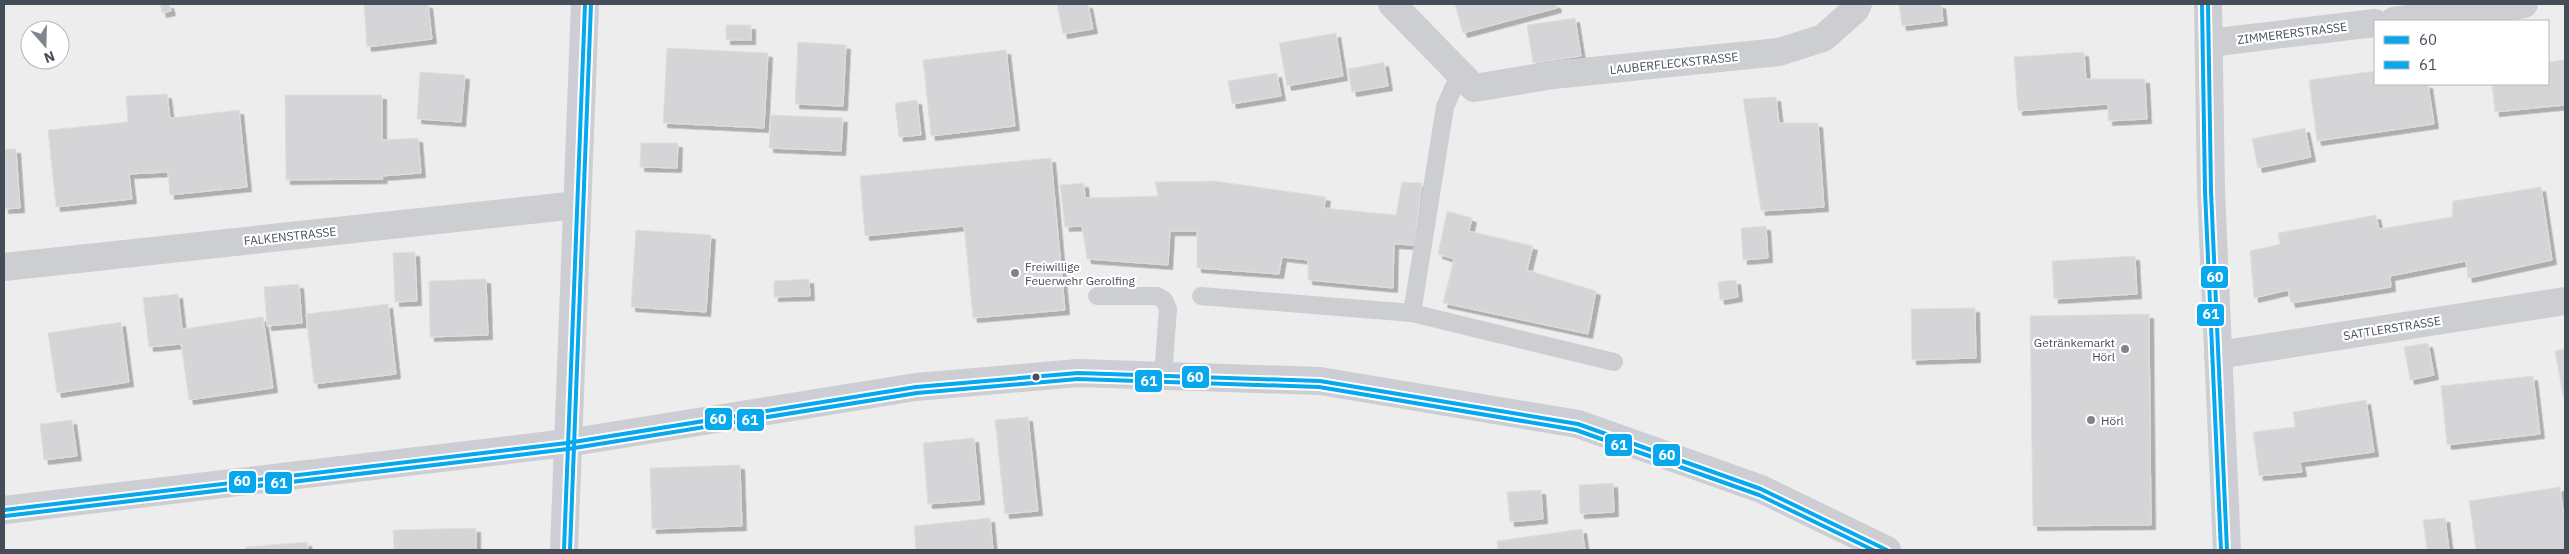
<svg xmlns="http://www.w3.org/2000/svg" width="2569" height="554" viewBox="0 0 2569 554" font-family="'IBM Plex Sans',sans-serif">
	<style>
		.building { fill: #d5d5d7; stroke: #dfdfe0; filter: url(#shadow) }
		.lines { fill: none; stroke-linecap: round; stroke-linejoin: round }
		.lane { stroke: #ccced1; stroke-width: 18 }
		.street { stroke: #ccced1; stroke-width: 28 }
		.secondary { stroke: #ccced3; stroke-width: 28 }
		.bus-1-casing { stroke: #fff; stroke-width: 8 }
		.bus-2-casing { stroke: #fff; stroke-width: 8 }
		.bus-1 { stroke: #07a8ee; stroke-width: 4 }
		.bus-2 { stroke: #07a8ee; stroke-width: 4 }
		.poi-dot { fill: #80858d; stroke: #fff; stroke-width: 2 }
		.bus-dot { fill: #444d5a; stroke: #fff; stroke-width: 2 }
		.labels { text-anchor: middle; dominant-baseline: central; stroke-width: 4.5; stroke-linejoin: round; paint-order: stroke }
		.street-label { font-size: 12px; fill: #444d5a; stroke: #fff }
		.poi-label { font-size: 12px; fill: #444d5a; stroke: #fff; text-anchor: start }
		.line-badge { stroke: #fff; stroke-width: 2 }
		.badge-label { font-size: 14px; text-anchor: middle; font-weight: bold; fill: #fff }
	</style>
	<defs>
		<filter id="shadow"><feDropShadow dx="4.5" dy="4.5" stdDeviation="0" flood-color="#0004"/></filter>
	</defs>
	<rect width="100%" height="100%" fill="#eeeded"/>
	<!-- building -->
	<g class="building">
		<polygon points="160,4 169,4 171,11 162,13"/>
		<polygon points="364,4 428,4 432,39 367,47"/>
		<polygon points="1057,4 1088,4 1093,29 1063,34"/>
		<polygon points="1455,4 1556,4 1557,8 1463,33"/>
		<polygon points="1899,4 1941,4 1943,21 1902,26"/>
		<polygon points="1575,18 1581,56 1533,63 1527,25"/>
		<rect x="726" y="25" width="25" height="15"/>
		<polygon points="1336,33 1343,76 1287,86 1279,43"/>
		<polygon points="798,42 846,45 843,106 795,104"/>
		<polygon points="667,48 768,53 764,128 663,123"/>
		<polygon points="1006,50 1015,126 931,136 923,60"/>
		<polygon points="2084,52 2086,79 2145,79 2147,119 2108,121 2108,104 2018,111 2014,57"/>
		<polygon points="2565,60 2565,105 2495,112 2492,84 2548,84 2548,62"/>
		<polygon points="1384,62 1388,86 1352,92 1348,69"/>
		<polygon points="2375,71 2375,84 2428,84 2434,124 2317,141 2309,80"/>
		<polygon points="420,72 465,75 461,122 417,119"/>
		<polygon points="1277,73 1281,96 1232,104 1228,81"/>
		<polygon points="167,94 170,118 239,110 247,187 170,195 168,172 129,174 132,199 56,207 48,130 128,122 126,96"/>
		<polygon points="285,95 382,95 382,140 418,138 421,173 382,176 383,179 286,180"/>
		<polygon points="1776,97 1779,123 1818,123 1824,207 1761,211 1743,99"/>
		<polygon points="917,100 921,135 899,137 895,103"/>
		<polygon points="771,115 843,118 841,151 769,148"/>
		<polygon points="2305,128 2311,157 2258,168 2252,139"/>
		<polygon points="641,143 678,143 677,168 640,167"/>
		<polygon points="4,149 16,149 20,208 4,209"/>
		<polygon points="1051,158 1065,310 973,318 964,226 865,236 860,176"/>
		<polygon points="1215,181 1326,197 1324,208 1396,215 1402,182 1422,183 1414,245 1394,244 1393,288 1308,280 1308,260 1282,257 1279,274 1197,268 1197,231 1170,231 1168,265 1087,259 1082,226 1065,227 1060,185 1084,183 1085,198 1158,196 1155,182"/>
		<polygon points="2541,187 2552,260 2468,278 2466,261 2390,276 2391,287 2291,303 2288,290 2254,298 2250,251 2280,244 2278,233 2376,215 2379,229 2452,217 2453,201"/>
		<polygon points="1447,211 1472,218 1469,231 1533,246 1527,270 1596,291 1588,334 1443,303 1454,259 1438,254"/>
		<polygon points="1766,226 1768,258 1743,260 1741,228"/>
		<polygon points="636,230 711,235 706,312 631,307"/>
		<polygon points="415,252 417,301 395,302 393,253"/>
		<polygon points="2135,256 2137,294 2054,299 2052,261"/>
		<polygon points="486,279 488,335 430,337 429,281"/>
		<polygon points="809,279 810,296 774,297 774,281"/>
		<polygon points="1736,280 1738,297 1720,300 1718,282"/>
		<polygon points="299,284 302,323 267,326 264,287"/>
		<polygon points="178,294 182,329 263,317 273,388 189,400 181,344 149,347 143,298"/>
		<polygon points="388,304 396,374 314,384 306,314"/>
		<polygon points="1975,308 1976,358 1912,360 1911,309"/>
		<polygon points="2149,314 2151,525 2033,526 2030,316"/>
		<polygon points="121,322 129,382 57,393 48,333"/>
		<polygon points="2428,343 2434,375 2410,380 2404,347"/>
		<polygon points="2565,349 2565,395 2563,396 2555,351"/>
		<polygon points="2533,376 2540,434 2447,445 2441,386"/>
		<polygon points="2366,400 2374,452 2300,462 2302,472 2259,476 2253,432 2295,427 2293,412"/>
		<polygon points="1028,417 1038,511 1005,514 995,420"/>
		<polygon points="72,420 77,456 44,460 40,424"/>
		<polygon points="974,438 980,500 928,504 923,443"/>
		<polygon points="740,465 742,526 652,529 650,468"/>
		<polygon points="1613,483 1614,512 1580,514 1579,485"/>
		<polygon points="2560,487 2565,525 2565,550 2476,550 2469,501"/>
		<polygon points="1541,490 1543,519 1510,522 1507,492"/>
		<polygon points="990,518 993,550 916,550 914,526"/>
		<polygon points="2445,518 2449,550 2427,550 2423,520"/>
		<polygon points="476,528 476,550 394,550 393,530"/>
		<polygon points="1582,529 1585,550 1498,550 1497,541"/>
		<polygon points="307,542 308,550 246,550 246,547"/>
	</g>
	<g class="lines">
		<!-- lane -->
		<g class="lane">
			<polyline points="1097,296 1157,296 1164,300 1168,309 1163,376"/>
			<polyline points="1201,296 1412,313 1445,107 1460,73"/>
			<polyline points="1412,313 1614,362"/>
		</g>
		<!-- street -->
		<g class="street">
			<polyline points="1392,4 1474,88 1553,75 1779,52 1823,38 1855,10 1858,4"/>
			<polyline points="2394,21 2524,4"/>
			<polyline points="2209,43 2375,23"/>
			<polyline points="4,267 577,205"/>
			<polyline points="2218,355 2565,301"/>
		</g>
		<!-- secondary -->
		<g class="secondary">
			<polyline points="2208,4 2211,191 2227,550"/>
			<polyline points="4,510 567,443 916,387 1078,373 1320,381 1578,424 1761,489 1887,550"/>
			<polyline points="564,550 585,4"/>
		</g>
		<!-- bus-1 casing -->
		<g class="bus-1-casing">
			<g id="bus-1">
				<polyline points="2208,4 2211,191 2227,550"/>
				<polyline points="4,510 567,443 916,387 1078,373 1320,381 1578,424 1761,489 1887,550"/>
				<polyline points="564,550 585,4"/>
			</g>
		</g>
		<!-- bus-2 casing -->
		<g class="bus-2-casing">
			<g id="bus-2">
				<polyline points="2202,4 2205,191 2221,550"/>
				<polyline points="5,516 568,449 917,393 1078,379 1319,387 1576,430 1759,495 1873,550"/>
				<polyline points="570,550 591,4"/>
			</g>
		</g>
		<!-- bus-1 -->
		<use href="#bus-1" class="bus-1"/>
		<!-- bus-2 -->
		<use href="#bus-2" class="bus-2"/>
	</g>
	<!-- markers -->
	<g class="poi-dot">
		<circle cx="1015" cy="273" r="5"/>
		<circle cx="2125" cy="349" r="5"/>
		<circle cx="2091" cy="420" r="5"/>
	</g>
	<circle class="bus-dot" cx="1036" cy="377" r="4.5"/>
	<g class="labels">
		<!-- street labels -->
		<g class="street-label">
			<text transform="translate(2292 33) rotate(-7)">ZIMMERERSTRASSE</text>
			<text transform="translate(1674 63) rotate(-6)">LAUBERFLECKSTRASSE</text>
			<text transform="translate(290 236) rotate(-6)">FALKENSTRASSE</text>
			<text transform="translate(2392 328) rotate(-9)">SATTLERSTRASSE</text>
		</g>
		<!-- poi labels -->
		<g class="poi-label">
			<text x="1025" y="266">Freiwillige<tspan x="1025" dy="14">Feuerwehr Gerolfing</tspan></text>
			<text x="2115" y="342" text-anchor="end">Getränkemarkt<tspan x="2115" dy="14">Hörl</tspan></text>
			<text x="2101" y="420">Hörl</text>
		</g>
	</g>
	<g class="line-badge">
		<rect x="2200" y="265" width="29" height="24" rx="5" fill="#07a8ee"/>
		<rect x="2196" y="303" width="29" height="24" rx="5" fill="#07a8ee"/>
		<rect x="1181" y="365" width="29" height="24" rx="5" fill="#07a8ee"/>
		<rect x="1134" y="369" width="29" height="24" rx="5" fill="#07a8ee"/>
		<rect x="704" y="407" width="29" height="24" rx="5" fill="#07a8ee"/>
		<rect x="736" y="408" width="29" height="24" rx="5" fill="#07a8ee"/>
		<rect x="1604" y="433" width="29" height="24" rx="5" fill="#07a8ee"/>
		<rect x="1652" y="443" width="29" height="24" rx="5" fill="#07a8ee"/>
		<rect x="228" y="470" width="29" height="24" rx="5" fill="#07a8ee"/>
		<rect x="264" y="471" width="29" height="24" rx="5" fill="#07a8ee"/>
	</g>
	<g class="badge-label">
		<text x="2215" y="282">60</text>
		<text x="2211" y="319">61</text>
		<text x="1195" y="382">60</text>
		<text x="1149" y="386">61</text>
		<text x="718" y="424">60</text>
		<text x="750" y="425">61</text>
		<text x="1619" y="450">61</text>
		<text x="1667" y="460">60</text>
		<text x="242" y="486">60</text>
		<text x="279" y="488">61</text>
	</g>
	<!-- border -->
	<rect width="2569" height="554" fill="none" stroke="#444d5a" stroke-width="10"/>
	<!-- legend -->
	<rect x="2374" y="20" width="175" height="65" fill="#ffffff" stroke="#b4b8bd"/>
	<rect x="2384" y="36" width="25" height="8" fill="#07a8ee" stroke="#b4b8bd"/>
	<text x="2419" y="45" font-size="15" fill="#444d5a">60</text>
	<rect x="2384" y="61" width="25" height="8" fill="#07a8ee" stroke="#b4b8bd"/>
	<text x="2419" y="70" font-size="15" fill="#444d5a">61</text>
	<!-- north arrow -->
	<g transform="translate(45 45) rotate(160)"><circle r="24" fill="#ffffff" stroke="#b4b8bd"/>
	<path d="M0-4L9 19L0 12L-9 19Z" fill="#80858d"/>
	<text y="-8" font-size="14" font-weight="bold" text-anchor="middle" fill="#444d5a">N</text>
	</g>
</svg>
